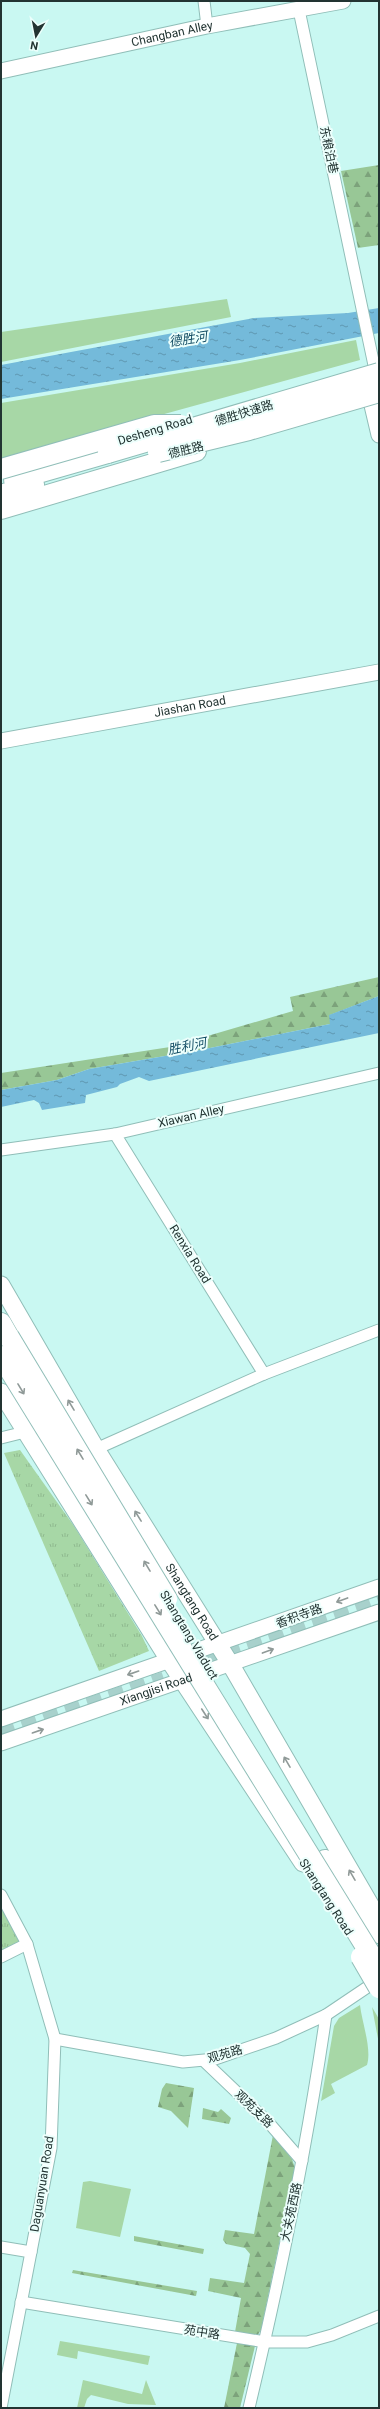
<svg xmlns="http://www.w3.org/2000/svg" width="380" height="2409" viewBox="0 0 380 2409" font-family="Roboto,'Noto Sans SC',sans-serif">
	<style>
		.grass { fill: #a7d7a6 }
		.forest { fill: url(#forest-firs) }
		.park { fill: url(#park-tufts) }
		.water { fill: url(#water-ripples) }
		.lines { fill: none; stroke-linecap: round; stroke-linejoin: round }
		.secondary-tunnel { stroke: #a8d1cc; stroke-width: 15; stroke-dasharray: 15 8; stroke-linecap: butt }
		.street-casing { stroke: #90beb8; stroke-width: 13 }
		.secondary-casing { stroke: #90beb8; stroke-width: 17 }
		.primary-casing { stroke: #90beb8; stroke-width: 19 }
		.highway-casing { stroke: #90beb8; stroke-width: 22 }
		.street { stroke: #fff; stroke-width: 11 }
		.secondary { stroke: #fff; stroke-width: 15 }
		.primary { stroke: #fff; stroke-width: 17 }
		.highway { stroke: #fff; stroke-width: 20 }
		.highway-bridge-casing { stroke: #90beb8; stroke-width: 22; stroke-linecap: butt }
		.highway-bridge { stroke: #fff; stroke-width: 20 }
		.oneway { stroke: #909a98 }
		.labels { text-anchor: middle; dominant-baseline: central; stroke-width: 4; stroke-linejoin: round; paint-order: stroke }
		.street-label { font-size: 12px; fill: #223432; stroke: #ecfffc }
		.water-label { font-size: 13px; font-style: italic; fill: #134d64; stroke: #ecfffc }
	</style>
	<defs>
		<pattern id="forest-firs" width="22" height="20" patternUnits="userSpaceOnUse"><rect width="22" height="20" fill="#98c796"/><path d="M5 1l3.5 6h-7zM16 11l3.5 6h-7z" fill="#7ca27b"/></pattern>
		<pattern id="park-tufts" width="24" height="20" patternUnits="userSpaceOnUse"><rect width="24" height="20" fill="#a7d7a6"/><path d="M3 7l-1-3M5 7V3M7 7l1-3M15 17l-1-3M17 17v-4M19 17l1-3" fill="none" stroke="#8fb98f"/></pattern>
		<pattern id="water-ripples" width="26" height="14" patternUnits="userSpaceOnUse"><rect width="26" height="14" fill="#74bada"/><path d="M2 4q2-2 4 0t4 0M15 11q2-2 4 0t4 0" fill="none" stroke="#5f98b1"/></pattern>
	</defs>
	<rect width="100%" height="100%" fill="#c9f8f2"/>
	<!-- grass -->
	<g class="grass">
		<polygon points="227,299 231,317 1,362 1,332"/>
		<polygon points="356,340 360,360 1,459 1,403 240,363"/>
		<path d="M360,2005C362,2023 372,2049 367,2065L331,2084L335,2093L321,2101L334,2026L339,2018Z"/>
		<polygon points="372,2007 379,2019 379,2044"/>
		<polygon points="90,2181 131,2189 120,2237 76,2228 83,2182"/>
		<polygon points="60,2341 150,2356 148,2365 78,2351 77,2359 57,2355"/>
		<polygon points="83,2380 142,2394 146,2380 156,2405 128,2404 91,2395 87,2399 84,2408 77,2408"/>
	</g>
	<!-- forest -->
	<g class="forest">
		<polygon points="379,165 379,245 358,248 341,171"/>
		<polygon points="379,977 379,996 330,1015 330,1024 200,1050 89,1069 57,1080 1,1090 1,1073 170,1047 293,1011 290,997"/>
		<polygon points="166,2083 194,2088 188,2128 171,2111 158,2107 162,2089"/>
		<polygon points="203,2108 218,2112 221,2109 231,2118 229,2124 202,2119"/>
		<polygon points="273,2135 292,2159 295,2168 261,2330 257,2336 235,2332 241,2298 208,2291 210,2278 244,2283 250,2254 245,2248 226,2244 223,2240 225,2230 254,2234"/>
		<polygon points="134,2236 204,2249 203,2254 134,2241"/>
		<polygon points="73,2270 197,2291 196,2296 72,2273"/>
		<polygon points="237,2343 255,2346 240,2408 224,2408"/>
	</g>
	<!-- park -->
	<g class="park">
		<polygon points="20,1450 74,1526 142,1636 149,1651 99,1671 4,1453"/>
		<polygon points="1,1895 27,1944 1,1957"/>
	</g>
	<!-- water -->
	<g class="water">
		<polygon points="379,308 379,333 240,360 1,399 1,365 254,318 348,313"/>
		<polygon points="379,996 379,1033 149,1081 139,1077 120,1084 117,1087 86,1095 85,1103 42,1110 39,1103 34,1100 1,1107 1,1090 57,1080 89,1069 200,1050 330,1024 329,1015"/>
	</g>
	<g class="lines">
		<!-- secondary-tunnel -->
		<g class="secondary-tunnel">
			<polyline points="181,1665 379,1597"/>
			<polyline points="1,1735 164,1679"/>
		</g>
		<!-- street casing -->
		<g class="street-casing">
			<g id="street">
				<polyline points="204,1 207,26"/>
				<polyline points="299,10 375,370 374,379"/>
				<polyline points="115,1134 264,1374"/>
				<polyline points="1,1150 115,1134 379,1073"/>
				<polyline points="1,1438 25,1432"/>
				<polyline points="96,1449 264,1374 379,1330"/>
				<polyline points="1,1895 27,1944 55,2039 51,2148 1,2408"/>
				<polyline points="1,1957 27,1944"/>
				<polyline points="55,2039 183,2062 215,2059 276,2038 326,2015 378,1980"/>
				<polyline points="204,2061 269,2123 302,2161"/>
				<polyline points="1,2247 31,2252"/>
				<polyline points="21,2302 265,2342 307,2342 332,2335 379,2316"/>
				<path d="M249,2408C280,2278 307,2147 326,2015"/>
			</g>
		</g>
		<!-- secondary casing -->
		<g class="secondary-casing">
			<g id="secondary">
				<path id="s1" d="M1,71L207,26L343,1"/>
				<polyline points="371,401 379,435"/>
				<path id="s2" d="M1,741L379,672"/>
				<polyline points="1,1719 379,1587"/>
				<path id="s3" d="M1,1743L379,1612"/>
			</g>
		</g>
		<!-- primary casing -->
		<g class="primary-casing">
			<g id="primary">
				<path id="s4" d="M1,1285L96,1449L231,1665L379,1920"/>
				<polyline points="1,1392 169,1660 303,1863"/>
			</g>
		</g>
		<!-- highway casing -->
		<g class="highway-casing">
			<g id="highway">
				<polyline points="14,480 108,453"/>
				<polyline points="1,495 34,485"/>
				<polyline points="1,509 196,451"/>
				<polyline points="1,1323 9,1337"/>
				<polyline points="325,1860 379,1933"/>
			</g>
		</g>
		<!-- street -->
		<use href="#street" class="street"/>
		<!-- secondary -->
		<use href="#secondary" class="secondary"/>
		<!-- primary -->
		<use href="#primary" class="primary"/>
		<!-- highway -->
		<use href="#highway" class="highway"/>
		<!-- highway-bridge casing -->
		<g class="highway-bridge-casing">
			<g id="highway-bridge">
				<polyline points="158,452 249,430 379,392"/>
				<polyline points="108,453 379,373"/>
				<polyline points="1,469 154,425 181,425"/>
				<polyline points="9,1337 167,1599"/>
				<polyline points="1,1356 379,1968"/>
				<polyline points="361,1957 379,1988"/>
			</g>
		</g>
		<!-- highway-bridge -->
		<use href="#highway-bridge" class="highway-bridge"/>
	</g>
	<!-- one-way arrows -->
	<defs><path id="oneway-shaft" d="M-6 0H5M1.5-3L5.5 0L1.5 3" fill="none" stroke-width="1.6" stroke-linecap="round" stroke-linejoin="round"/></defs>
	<g class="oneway">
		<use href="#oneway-shaft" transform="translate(21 1389) rotate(59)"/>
		<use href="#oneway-shaft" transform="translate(71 1405) rotate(-121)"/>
		<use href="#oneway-shaft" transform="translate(80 1454) rotate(-121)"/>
		<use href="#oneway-shaft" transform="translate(89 1500) rotate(58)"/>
		<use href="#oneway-shaft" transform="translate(138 1516) rotate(-122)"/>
		<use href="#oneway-shaft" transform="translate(147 1566) rotate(-121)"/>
		<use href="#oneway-shaft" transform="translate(342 1600) rotate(160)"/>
		<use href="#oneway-shaft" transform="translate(158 1610) rotate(58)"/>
		<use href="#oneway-shaft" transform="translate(268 1651) rotate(-20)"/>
		<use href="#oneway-shaft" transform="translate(133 1673) rotate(161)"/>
		<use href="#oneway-shaft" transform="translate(205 1714) rotate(57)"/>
		<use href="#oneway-shaft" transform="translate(38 1731) rotate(-19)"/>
		<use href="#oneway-shaft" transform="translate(287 1762) rotate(-120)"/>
		<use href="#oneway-shaft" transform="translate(352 1875) rotate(-120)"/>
	</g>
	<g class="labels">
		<!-- street labels -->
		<g class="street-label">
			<text stroke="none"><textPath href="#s1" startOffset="175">Changban Alley</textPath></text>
			<text transform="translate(329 150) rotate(78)">东粮泊巷</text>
			<text transform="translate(244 413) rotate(-17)">德胜快速路</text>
			<text transform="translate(155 430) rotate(-17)">Desheng Road</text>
			<text transform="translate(186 450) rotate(-14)">德胜路</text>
			<text stroke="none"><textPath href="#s2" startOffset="192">Jiashan Road</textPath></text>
			<text transform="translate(191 1116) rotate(-13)">Xiawan Alley</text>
			<text transform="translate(190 1254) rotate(58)">Renxia Road</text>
			<text stroke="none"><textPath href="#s4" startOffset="370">Shangtang Road</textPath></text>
			<text transform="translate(299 1616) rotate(-20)">香积寺路</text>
			<text transform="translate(189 1635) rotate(59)">Shangtang Viaduct</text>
			<text stroke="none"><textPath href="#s3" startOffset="164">Xiangjisi Road</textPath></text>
			<text transform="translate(326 1897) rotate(57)">Shangtang Road</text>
			<text transform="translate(225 2054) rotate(-16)">观苑路</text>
			<text transform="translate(254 2109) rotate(44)">观苑支路</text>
			<text transform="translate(42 2184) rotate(-81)">Daguanyuan Road</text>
			<text transform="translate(291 2212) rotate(-78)">大关苑西路</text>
			<text transform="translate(202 2332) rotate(9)">苑中路</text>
		</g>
		<!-- water labels -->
		<g class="water-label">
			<text transform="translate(188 339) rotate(-9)">德胜河</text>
			<text transform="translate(187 1046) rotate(-11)">胜利河</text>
		</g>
	</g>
	<!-- border -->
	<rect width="380" height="2409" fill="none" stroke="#223432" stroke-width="4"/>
	<!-- north arrow -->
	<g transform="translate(36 36) rotate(190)" stroke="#ecfffc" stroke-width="3" paint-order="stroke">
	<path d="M0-3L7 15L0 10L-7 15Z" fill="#223432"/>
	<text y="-6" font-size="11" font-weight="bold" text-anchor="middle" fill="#223432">N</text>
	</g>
</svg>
